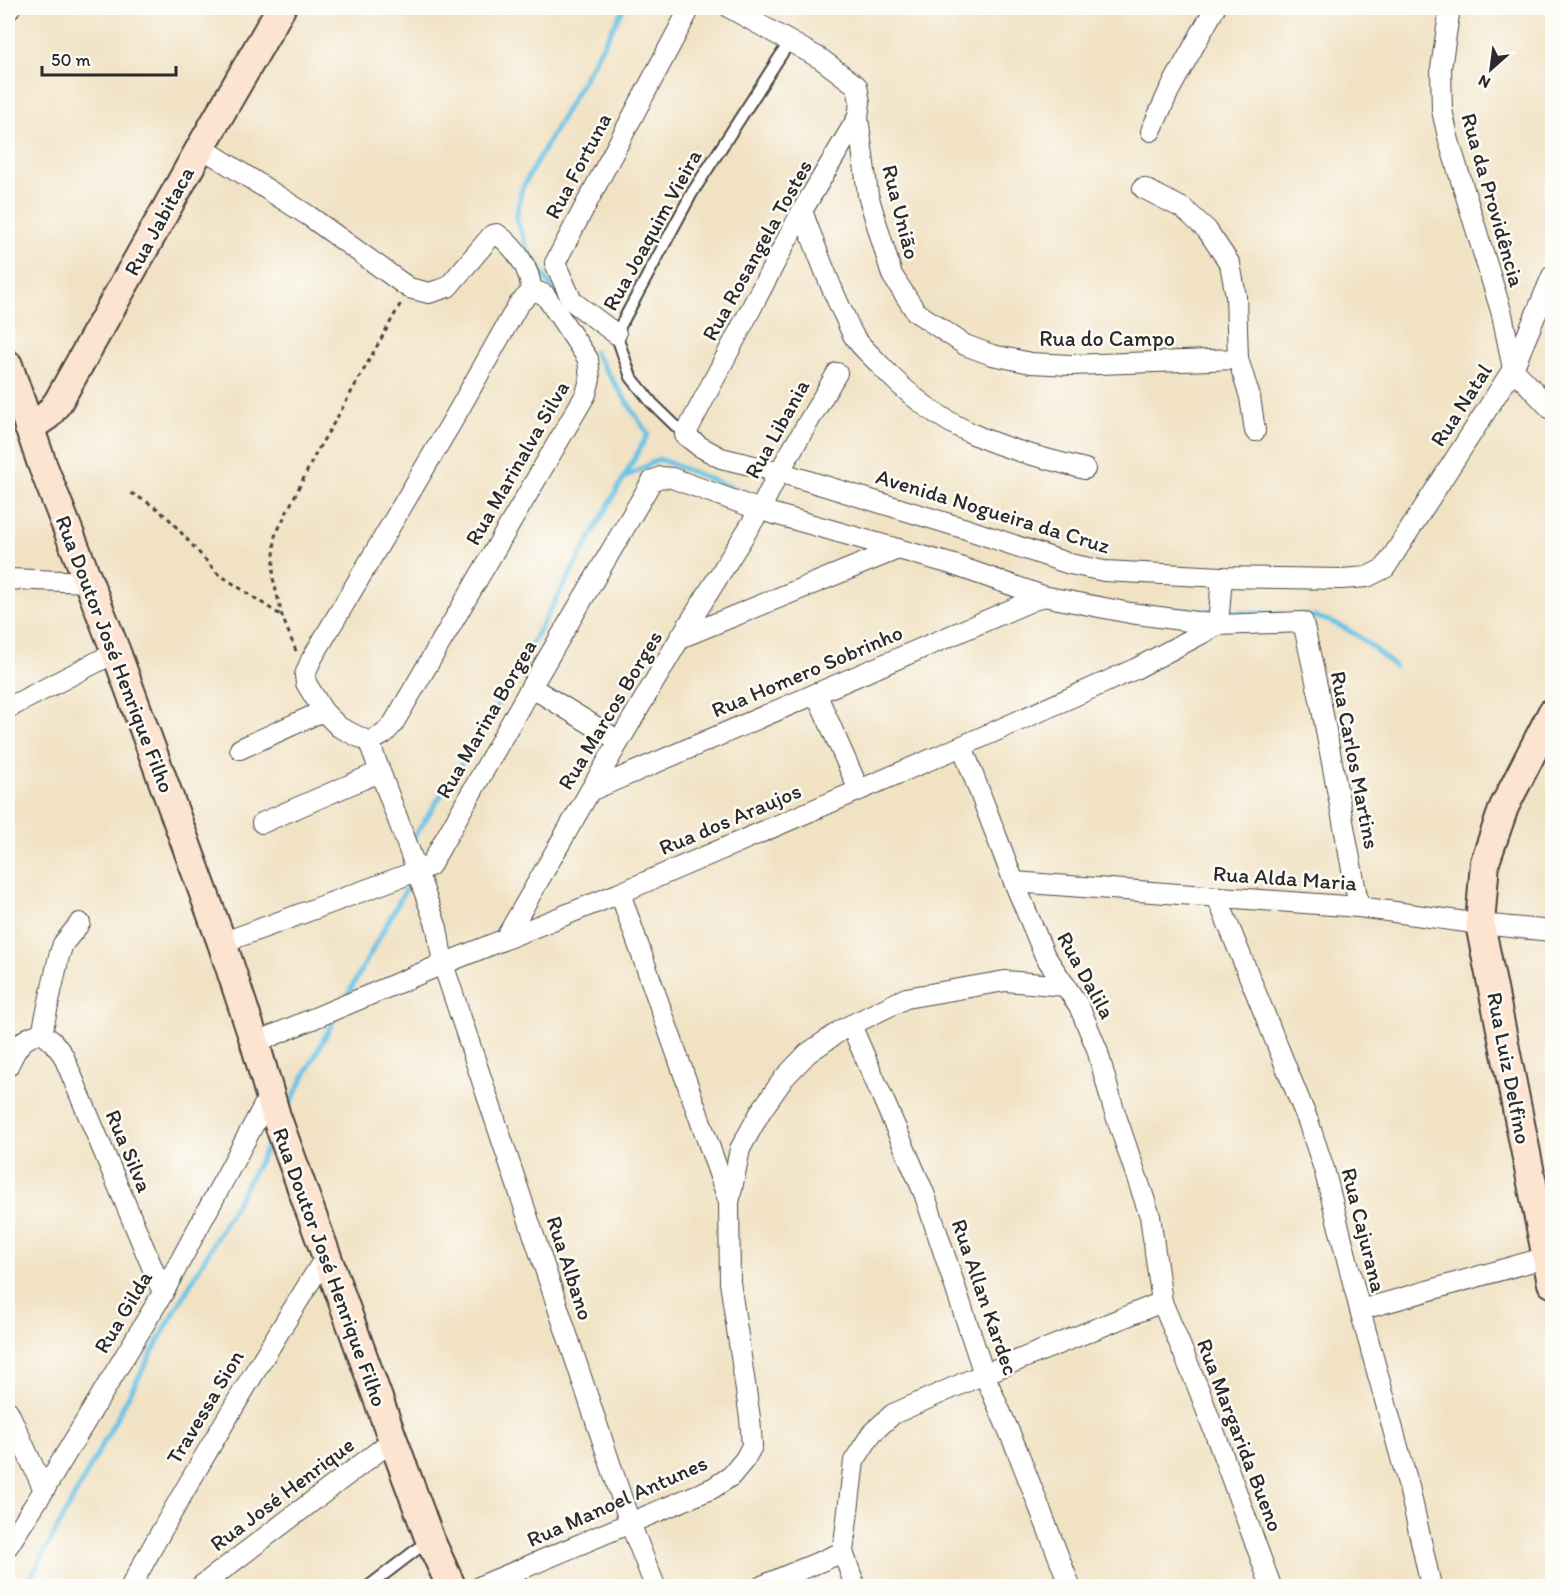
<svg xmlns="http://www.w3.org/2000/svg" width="1560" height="1594" viewBox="0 0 1560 1594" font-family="Itim,sans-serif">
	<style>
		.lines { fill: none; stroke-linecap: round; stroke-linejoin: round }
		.stream { stroke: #67c3e5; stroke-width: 5 }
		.lane-casing { stroke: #494642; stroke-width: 14 }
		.street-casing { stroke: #494642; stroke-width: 22 }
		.secondary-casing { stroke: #494642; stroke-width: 32 }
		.path { stroke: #494642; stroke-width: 3; stroke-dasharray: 4.5 4.5; stroke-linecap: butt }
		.lane { stroke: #fff; stroke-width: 10 }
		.street { stroke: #fff; stroke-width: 20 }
		.secondary { stroke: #fde4d1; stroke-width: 28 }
		.labels { text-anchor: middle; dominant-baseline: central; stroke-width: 5; stroke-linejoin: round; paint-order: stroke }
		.street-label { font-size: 22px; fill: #2b2b2b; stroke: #fdfcf7 }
	</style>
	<rect width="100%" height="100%" fill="#fdfcf7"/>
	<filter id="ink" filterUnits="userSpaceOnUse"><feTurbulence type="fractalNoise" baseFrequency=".0167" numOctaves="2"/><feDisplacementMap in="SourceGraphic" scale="12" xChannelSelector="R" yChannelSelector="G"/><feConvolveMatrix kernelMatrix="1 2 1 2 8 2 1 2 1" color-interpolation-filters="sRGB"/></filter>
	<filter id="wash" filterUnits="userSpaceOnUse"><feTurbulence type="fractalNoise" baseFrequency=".008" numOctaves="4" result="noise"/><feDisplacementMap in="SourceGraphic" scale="24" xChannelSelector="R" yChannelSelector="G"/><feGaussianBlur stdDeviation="1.35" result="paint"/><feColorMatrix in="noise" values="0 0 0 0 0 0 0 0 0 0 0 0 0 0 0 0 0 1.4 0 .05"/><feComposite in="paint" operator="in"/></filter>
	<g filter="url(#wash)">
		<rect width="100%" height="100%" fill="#f1e2c4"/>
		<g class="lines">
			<!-- stream -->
			<g class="stream">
				<polyline points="556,294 528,251 516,218 522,188 624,8"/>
				<polyline points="624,478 659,459 781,507"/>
				<polyline points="1178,610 1282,614"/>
				<path d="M1303,615C1341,619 1367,641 1394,666"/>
				<polyline points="413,843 414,837 484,729 648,434 594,352"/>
				<polyline points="346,998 407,887 408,879"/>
				<polyline points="286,1111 336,1016"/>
				<polyline points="26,1586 155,1347 272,1139"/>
			</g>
		</g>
	</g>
	<g filter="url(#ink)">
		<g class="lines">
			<!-- lane casing -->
			<g class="lane-casing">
				<g id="lane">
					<polyline points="685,435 652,403 631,377 616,334 692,193 790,41"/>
					<polyline points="369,1586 429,1540"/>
				</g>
			</g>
			<!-- street casing -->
			<g class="street-casing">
				<g id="street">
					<polyline points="730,8 821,59 857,86 860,102 858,117 802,211 685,435 699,446 721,458 779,472 966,529 1070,564 1104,571 1222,577 1342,579 1367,577 1385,568 1513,369 1552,276"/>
					<polyline points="1450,8 1441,68 1442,110 1449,141 1502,314 1513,369 1552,410"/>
					<polyline points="8,11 10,8"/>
					<polyline points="858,117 868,195 892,275 916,312 965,345 992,355 1031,363 1071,365 1238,359"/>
					<polyline points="1151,131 1169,91 1215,8"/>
					<path d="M201,147L309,216L409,288L429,293L448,287L492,235L497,234C514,246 532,270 531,292"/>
					<polyline points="1143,188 1184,209 1207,230 1230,264 1236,296 1238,359 1250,397 1255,431"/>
					<path d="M802,211C815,245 827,280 843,313C847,321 850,331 855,338C862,348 872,356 880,365C943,433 998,447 1085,469"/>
					<polygon points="531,292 538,292 545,295 588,359 590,379 586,394 393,724 384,734 369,742 339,727 323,711 306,683 305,675 311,660 453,420 518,305"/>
					<polyline points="616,334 572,301 555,263 690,8"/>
					<polyline points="8,579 89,582"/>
					<polyline points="680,638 898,549"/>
					<polyline points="531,687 619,741"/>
					<polyline points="816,693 859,790"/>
					<polyline points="8,708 116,652"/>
					<polyline points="962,746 1014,882 1045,956 1079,1006 1097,1049 1113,1107 1150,1216 1162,1302 1199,1390 1271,1586"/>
					<polyline points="240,749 323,711"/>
					<polyline points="590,791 1043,596"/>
					<polyline points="262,823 379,772"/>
					<polyline points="1014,882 1359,907 1480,924 1552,931"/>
					<polyline points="620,893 729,1202"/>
					<polyline points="1217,897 1308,1121 1324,1169 1360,1310 1409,1487 1431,1586"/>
					<polyline points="505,939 590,791 680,638 760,510 779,472 837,373"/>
					<polyline points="222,943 417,871 369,742"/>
					<polyline points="851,1025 924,1193 984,1374 1017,1450 1070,1586"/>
					<polyline points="42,1033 53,1042 63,1055 163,1293"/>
					<polyline points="42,1033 59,956 63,944 80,923"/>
					<polyline points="255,1043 443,964 620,893 962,746 1135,669 1218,625 1222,577"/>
					<path d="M8,1066C16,1049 21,1037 42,1033"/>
					<polyline points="1360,1310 1547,1257"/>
					<polyline points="8,1411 44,1490"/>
					<polyline points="8,1546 44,1490 163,1293 269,1096"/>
					<path d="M131,1586C192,1474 258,1365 326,1256"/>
					<polyline points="201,1586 393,1440"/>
					<polyline points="481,1586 713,1488 731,1476 745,1459 752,1446 750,1418 730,1282 729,1203 740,1149 761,1111 784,1078 808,1053 843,1029 906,998 1005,981 1066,986"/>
					<polyline points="655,1586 630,1523 443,964 437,928 417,871 430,866 531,687 652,481 661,477 672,478 760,510 951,564 1043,596 1130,613 1218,625 1303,622 1321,704 1359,907"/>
					<polyline points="762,1586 843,1552"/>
					<polyline points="855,1586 843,1552 854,1461 872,1433 893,1414 984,1374 1162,1302"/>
				</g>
			</g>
			<!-- secondary casing -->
			<g class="secondary-casing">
				<g id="secondary">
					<polyline points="8,365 42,464 116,652 222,943 255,1043 276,1116 393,1440 430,1540 451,1586"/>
					<polyline points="29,428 48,415 58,402 201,147 281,8"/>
					<polyline points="1552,713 1504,807 1485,862 1480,924 1552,1283"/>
				</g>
			</g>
			<!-- path -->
			<g class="path">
				<polyline points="131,493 154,506 170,520 217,573 282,616"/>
				<polyline points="296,651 282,616 273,578 275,536 317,451 338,416 401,303"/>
			</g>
			<!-- lane -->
			<use href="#lane" class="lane"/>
			<!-- street -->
			<use href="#street" class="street"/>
			<!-- secondary -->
			<use href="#secondary" class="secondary"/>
		</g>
	</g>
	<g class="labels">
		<!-- street labels -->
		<g class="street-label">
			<text transform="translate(578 166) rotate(-62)">Rua Fortuna</text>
			<text transform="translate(1493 200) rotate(74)">Rua da Providência</text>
			<text transform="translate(901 212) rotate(76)">Rua União</text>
			<text transform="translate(159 221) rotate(-61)">Rua Jabitaca</text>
			<text transform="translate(652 230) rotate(-61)">Rua Joaquim Vieira</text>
			<text transform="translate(757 250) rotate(-61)">Rua Rosangela Tostes</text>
			<text x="1107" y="338">Rua do Campo</text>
			<text transform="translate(1461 405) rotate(-57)">Rua Natal</text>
			<text transform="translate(777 429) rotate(-61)">Rua Libania</text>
			<text transform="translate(517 463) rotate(-60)">Rua Marinalva Silva</text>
			<text transform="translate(993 511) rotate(17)">Avenida Nogueira da Cruz</text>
			<text transform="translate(115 654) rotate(69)">Rua Doutor José Henrique Filho</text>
			<text transform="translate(807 671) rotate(-23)">Rua Homero Sobrinho</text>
			<text transform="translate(610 710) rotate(-59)">Rua Marcos Borges</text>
			<text transform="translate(486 719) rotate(-60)">Rua Marina Borgea</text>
			<text transform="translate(1355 760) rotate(79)">Rua Carlos Martins</text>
			<text transform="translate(730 819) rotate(-23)">Rua dos Araujos</text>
			<text transform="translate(1285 878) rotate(4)">Rua Alda Maria</text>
			<text transform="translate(1086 975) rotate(61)">Rua Dalila</text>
			<text transform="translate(1509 1068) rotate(79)">Rua Luiz Delfino</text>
			<text transform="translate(129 1151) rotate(67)">Rua Silva</text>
			<text transform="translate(1364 1230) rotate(76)">Rua Cajurana</text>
			<text transform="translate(330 1267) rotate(70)">Rua Doutor José Henrique Filho</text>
			<text transform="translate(570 1268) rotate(72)">Rua Albano</text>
			<text transform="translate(985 1297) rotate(71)">Rua Allan Kardec</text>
			<text transform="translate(123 1312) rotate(-59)">Rua Gilda</text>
			<text transform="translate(205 1407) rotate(-59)">Travessa Sion</text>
			<text transform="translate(1240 1435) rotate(69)">Rua Margarida Bueno</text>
			<text transform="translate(282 1494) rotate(-37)">Rua José Henrique</text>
			<text transform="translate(617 1501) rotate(-24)">Rua Manoel Antunes</text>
		</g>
	</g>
	<!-- margin -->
	<rect width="1560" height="1594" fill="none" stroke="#fdfcf7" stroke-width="30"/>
	<!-- north arrow -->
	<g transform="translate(1491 69) rotate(208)" stroke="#fdfcf7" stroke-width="4.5" paint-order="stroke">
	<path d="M0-4.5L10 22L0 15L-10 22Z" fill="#2b2b2b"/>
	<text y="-9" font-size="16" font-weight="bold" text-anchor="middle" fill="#2b2b2b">N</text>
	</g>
	<!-- scale -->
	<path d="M42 66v9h134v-9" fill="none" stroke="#2b2b2b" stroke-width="3"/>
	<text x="51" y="66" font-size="18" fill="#2b2b2b" stroke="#fdfcf7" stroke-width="4.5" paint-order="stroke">50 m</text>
</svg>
